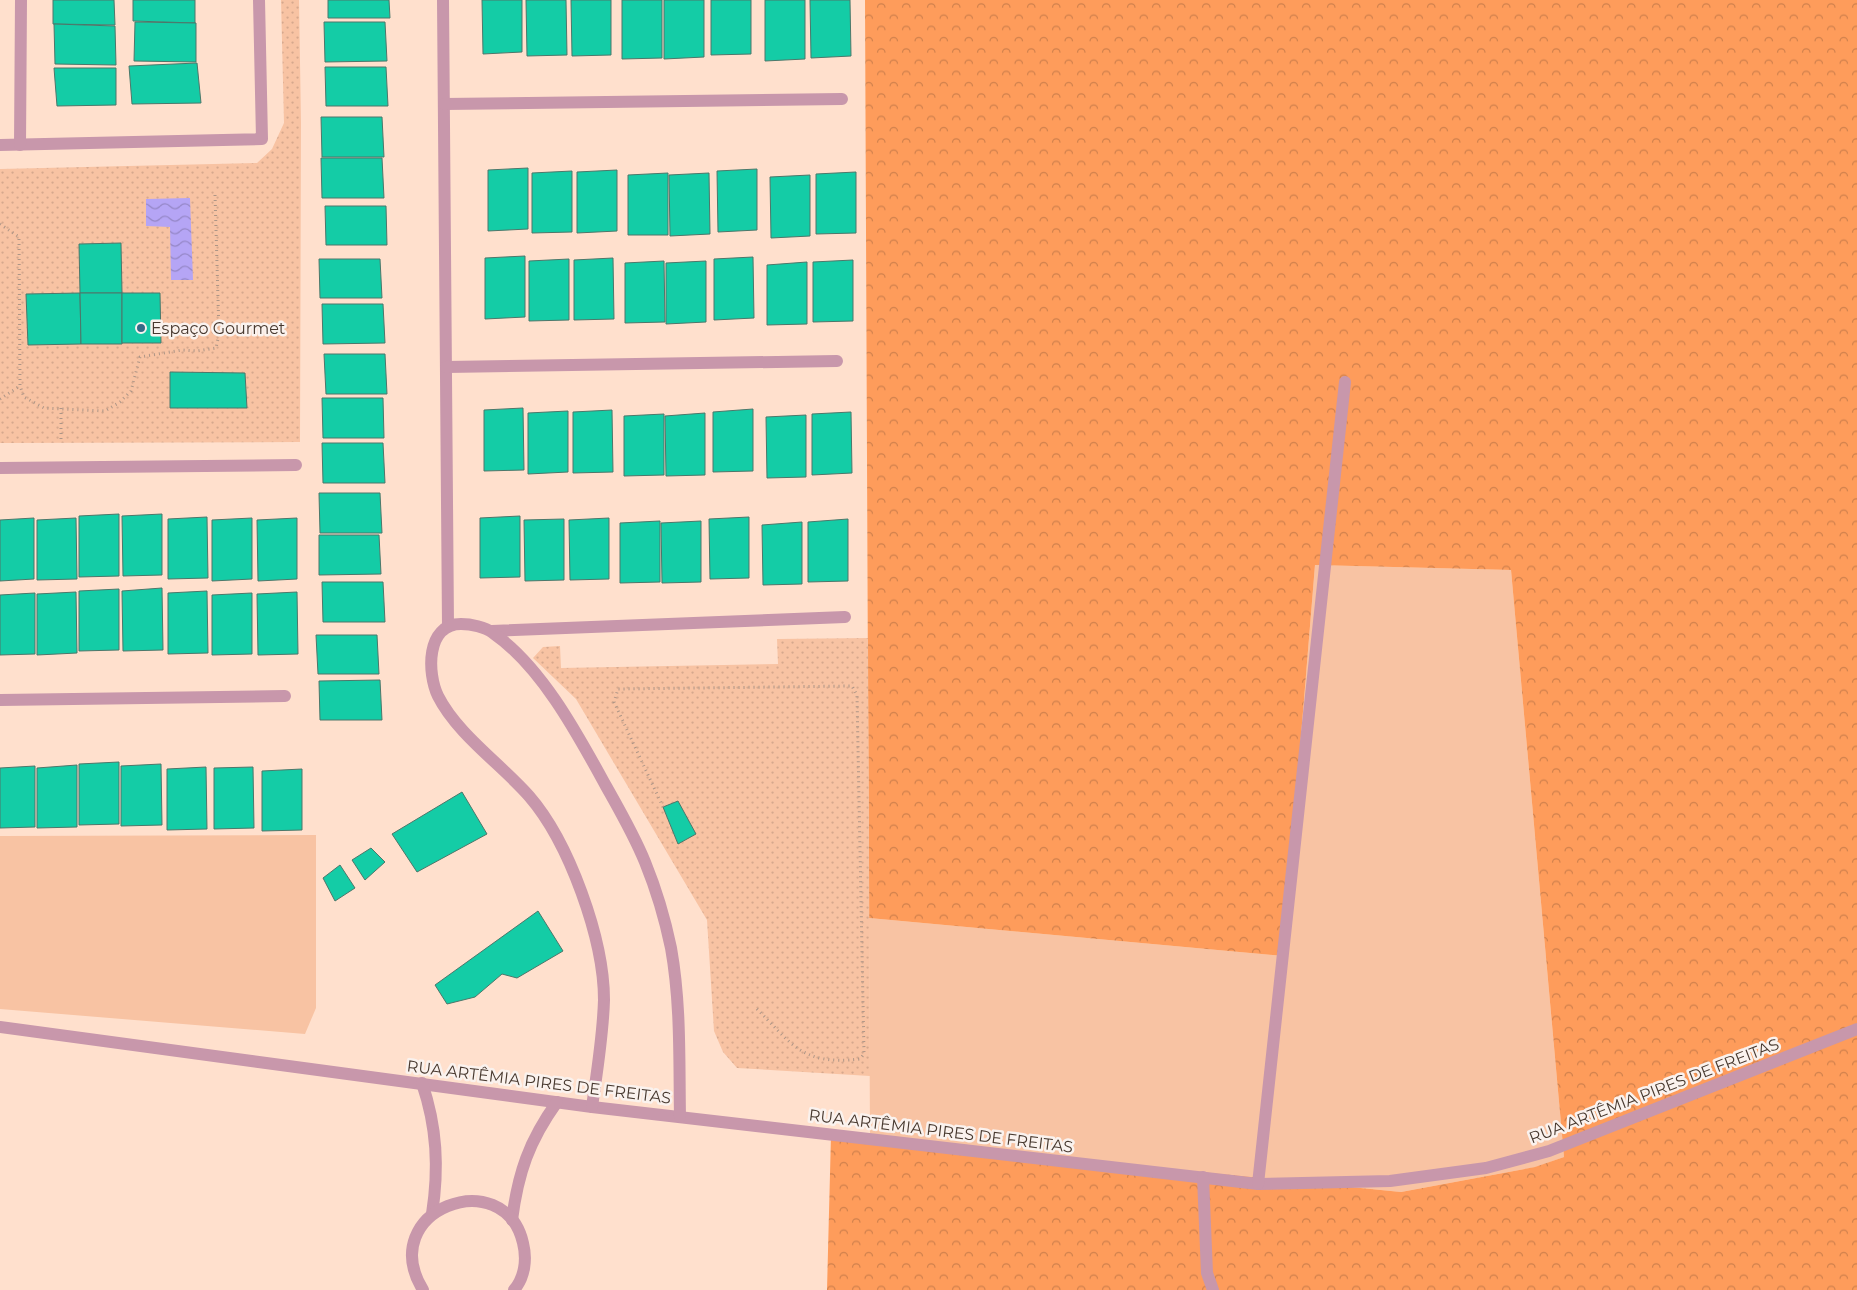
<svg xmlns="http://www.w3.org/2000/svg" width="1857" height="1290" viewBox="0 0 1857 1290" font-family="Montserrat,sans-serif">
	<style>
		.grass { fill: #f8c3a3 }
		.forest { fill: url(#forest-crowns) }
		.park { fill: url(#park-dots) }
		.water { fill: url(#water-waves) }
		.building { fill: #14cca6; stroke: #4c776a }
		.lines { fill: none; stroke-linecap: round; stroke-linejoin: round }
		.path { stroke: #ad9586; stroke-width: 3; stroke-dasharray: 1 4; stroke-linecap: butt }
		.minor { stroke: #c897ab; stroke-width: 12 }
		.poi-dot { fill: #356b87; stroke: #faf2ee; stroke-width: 2 }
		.labels { text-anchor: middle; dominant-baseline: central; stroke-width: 5; stroke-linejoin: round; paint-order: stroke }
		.poi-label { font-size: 16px; fill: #47382e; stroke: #faf2ee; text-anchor: start }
		.street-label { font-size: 16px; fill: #47382e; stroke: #faf2ee }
	</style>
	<defs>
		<pattern id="forest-crowns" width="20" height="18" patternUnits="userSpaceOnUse" patternTransform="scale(1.25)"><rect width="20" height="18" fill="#fe9c5b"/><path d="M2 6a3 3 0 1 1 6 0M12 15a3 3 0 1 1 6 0" fill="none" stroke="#cf804c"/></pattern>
		<pattern id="park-dots" width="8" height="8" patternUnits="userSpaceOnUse" patternTransform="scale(1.25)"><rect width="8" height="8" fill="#f8c3a3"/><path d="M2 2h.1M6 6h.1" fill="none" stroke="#d6a88d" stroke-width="1.8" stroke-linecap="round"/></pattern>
		<pattern id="water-waves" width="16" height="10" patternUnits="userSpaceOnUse" patternTransform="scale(1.25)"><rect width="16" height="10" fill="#b5a5f5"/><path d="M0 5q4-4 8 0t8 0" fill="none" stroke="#9587c7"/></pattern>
	</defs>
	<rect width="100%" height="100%" fill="#ffe0cd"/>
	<!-- grass -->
	<g class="grass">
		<polygon points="1315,565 1511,570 1564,1157 1536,1167 1401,1192 870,1139 869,918 1283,956"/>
		<polygon points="316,835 316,1008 305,1034 0,1009 0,836"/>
	</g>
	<!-- forest -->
	<polygon class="forest" points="865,0 1857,0 1857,1290 827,1290 831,1135 1401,1192 1535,1167 1564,1157 1511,570 1315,565 1283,956 869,918"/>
	<!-- park -->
	<g class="park">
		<polygon points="281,0 299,0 301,123 300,442 0,443 0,169 257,163 272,149 284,123"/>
		<polygon points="868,638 870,1076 737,1068 723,1052 714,1031 707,920 576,699 533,658 543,647 560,646 561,668 778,664 777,639"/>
	</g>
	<!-- water -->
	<polygon class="water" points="190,198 193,280 171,280 170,227 146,226 146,199"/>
	<!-- building -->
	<g class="building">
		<polygon points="53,0 114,0 115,25 53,24"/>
		<polygon points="133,0 195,0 195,23 133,21"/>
		<polygon points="328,0 389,0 390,18 328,18"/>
		<polygon points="482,0 522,0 522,52 483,54"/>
		<polygon points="526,0 566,0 567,55 527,56"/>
		<polygon points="571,0 611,0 611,55 572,56"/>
		<polygon points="622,0 662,0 662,58 622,59"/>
		<polygon points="664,0 704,0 704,57 664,59"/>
		<polygon points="711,0 751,0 751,54 711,55"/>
		<polygon points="765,0 805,0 805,59 765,61"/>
		<polygon points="810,0 850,0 851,56 811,58"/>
		<polygon points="135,22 196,23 196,62 134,61"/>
		<polygon points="324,22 385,22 387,61 325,62"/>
		<polygon points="54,24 115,26 116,65 55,64"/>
		<polygon points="197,63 201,103 132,104 129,66"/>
		<polygon points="325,67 386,67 388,106 326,106"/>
		<polygon points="54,68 116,68 116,105 57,106"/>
		<polygon points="321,117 382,117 384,157 322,157"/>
		<polygon points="321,158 382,158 384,198 322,198"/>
		<polygon points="528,168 528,229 488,231 488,170"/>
		<polygon points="757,169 757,230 718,232 717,171"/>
		<polygon points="617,170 617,231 577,233 577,172"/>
		<polygon points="572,171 572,232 532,233 532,173"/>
		<polygon points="856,172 856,233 816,234 816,174"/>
		<polygon points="668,173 668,235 628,235 628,175"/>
		<polygon points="709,173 710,234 670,236 669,175"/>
		<polygon points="810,175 810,236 771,238 770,177"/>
		<polygon points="325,206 386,206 387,245 326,245"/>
		<polygon points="121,243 122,293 80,293 79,244"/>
		<polygon points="525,256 525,317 485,319 485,258"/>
		<polygon points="753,257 754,318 714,320 714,259"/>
		<polygon points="613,258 614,319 574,320 574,260"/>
		<polygon points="319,259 380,259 382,298 320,298"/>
		<polygon points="569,259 569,320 529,321 529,261"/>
		<polygon points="853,260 853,321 813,322 813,262"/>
		<polygon points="664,261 665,322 625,323 625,263"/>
		<polygon points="706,261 706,322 666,324 666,263"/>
		<polygon points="807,262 807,324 767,325 767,265"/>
		<polygon points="80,293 81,344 28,345 26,294"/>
		<polygon points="80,293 122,293 122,344 81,344"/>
		<polygon points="122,293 160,293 161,343 122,343"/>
		<polygon points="322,304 383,304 385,343 323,344"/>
		<polygon points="324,354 385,354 387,394 326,394"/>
		<polygon points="170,372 245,373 247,408 170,408"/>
		<polygon points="322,398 383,398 384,438 323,438"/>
		<polygon points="523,408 524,470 484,471 484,410"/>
		<polygon points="753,409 753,471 713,472 713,412"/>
		<polygon points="612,410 613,472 573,473 573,412"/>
		<polygon points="568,411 568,472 528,474 528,413"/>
		<polygon points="851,412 852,473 812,475 812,414"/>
		<polygon points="705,413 705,475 666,476 665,416"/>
		<polygon points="664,414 664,475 624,476 624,416"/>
		<polygon points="806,415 806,477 767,478 766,417"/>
		<polygon points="322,443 383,443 385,483 323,483"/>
		<polygon points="319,493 380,493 382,533 320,533"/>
		<polygon points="119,514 119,576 79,577 79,516"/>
		<polygon points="162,514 162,575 123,576 122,516"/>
		<polygon points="520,516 520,577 480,578 480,518"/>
		<polygon points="207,517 208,578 168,579 168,519"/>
		<polygon points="749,517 749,578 710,579 709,519"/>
		<polygon points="34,518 34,579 0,581 0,520"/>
		<polygon points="76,518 77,579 37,580 37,520"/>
		<polygon points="252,518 252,579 212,581 212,520"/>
		<polygon points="297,518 297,579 258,581 257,520"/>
		<polygon points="609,518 609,579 570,580 569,520"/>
		<polygon points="564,519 564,580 525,581 524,520"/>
		<polygon points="848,519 848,581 808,582 808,522"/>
		<polygon points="660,521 660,582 620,583 620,523"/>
		<polygon points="701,521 701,582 662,583 661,523"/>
		<polygon points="802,522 802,584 763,585 762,525"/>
		<polygon points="319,535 379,535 381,574 319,575"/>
		<polygon points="322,582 383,582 385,622 323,622"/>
		<polygon points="162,588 163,650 123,651 122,591"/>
		<polygon points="119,589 119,650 79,651 79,591"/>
		<polygon points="207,591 208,653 168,654 168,593"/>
		<polygon points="76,592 77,653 37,655 37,594"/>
		<polygon points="297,592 298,654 258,655 257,594"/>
		<polygon points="35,593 35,654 0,655 0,595"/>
		<polygon points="252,593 252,654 212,655 212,595"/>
		<polygon points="316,635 377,635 379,674 318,674"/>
		<polygon points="380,680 382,720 320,720 319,681"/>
		<polygon points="119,762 119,824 79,825 79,764"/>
		<polygon points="161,764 162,825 121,826 121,766"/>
		<polygon points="77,765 77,827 37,828 37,768"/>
		<polygon points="35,766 35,827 0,828 0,768"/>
		<polygon points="206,767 207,829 167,830 167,769"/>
		<polygon points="253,767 254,828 214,829 214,768"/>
		<polygon points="302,769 302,830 262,831 262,771"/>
		<polygon points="462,792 487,834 417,872 392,834"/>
		<polygon points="678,801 696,834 678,844 663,807"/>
		<polygon points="371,848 385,862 365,880 352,860"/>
		<polygon points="340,865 355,888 335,901 323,878"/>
		<polygon points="538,911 563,951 517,978 502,974 475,997 447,1004 435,985"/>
	</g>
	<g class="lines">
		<!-- path -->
		<g class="path">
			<polyline points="0,224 19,237 20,386 24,397 44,408 105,411 120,402 131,391 140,357 182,350 197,351 216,348 219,334 215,194"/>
			<polyline points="0,399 20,386"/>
			<polyline points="61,408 61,443"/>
			<path d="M663,807L614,702L618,689L852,686L857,695L864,1054L860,1059C800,1066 792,1043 754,1006"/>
		</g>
		<!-- minor -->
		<g class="minor">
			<polyline points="443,0 448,626"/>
			<polyline points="444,104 842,99"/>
			<polyline points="0,145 262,139 259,0"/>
			<polyline points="20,145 21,0"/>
			<polyline points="446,367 837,361"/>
			<polyline points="0,468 296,465"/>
			<polyline points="492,631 845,617"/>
			<polyline points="0,700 285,696"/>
			<polyline points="0,1027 592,1107 1258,1184 1390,1181 1486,1168 1549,1151 1857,1029"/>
			<path d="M422,1083C437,1127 439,1168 432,1214"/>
			<path d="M592,1107C597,1071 603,1036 604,1000C604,939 569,842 529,796C502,765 457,734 438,696C427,673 426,624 461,624C471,624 485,627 493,633C542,667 578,735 606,786C620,811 634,835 645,862C656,889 665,919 671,948C681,1004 679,1060 680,1117"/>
			<polyline points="1203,1177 1207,1273 1213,1290"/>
			<polyline points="1258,1184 1345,382"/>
			<path d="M512,1220C518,1173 529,1141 557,1102"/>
			<path d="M423,1290C374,1210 504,1162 523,1243C527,1259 525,1277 514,1290"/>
		</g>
	</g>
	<!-- markers -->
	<circle class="poi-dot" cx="141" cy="328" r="5"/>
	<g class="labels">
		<!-- poi labels -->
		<g class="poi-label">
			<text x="151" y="328">Espaço Gourmet</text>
		</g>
		<!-- street labels -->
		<g class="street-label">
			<text transform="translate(539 1082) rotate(7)">RUA ARTÊMIA PIRES DE FREITAS</text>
			<text transform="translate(1654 1091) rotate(-21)">RUA ARTÊMIA PIRES DE FREITAS</text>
			<text transform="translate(941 1131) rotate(7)">RUA ARTÊMIA PIRES DE FREITAS</text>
		</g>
	</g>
</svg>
